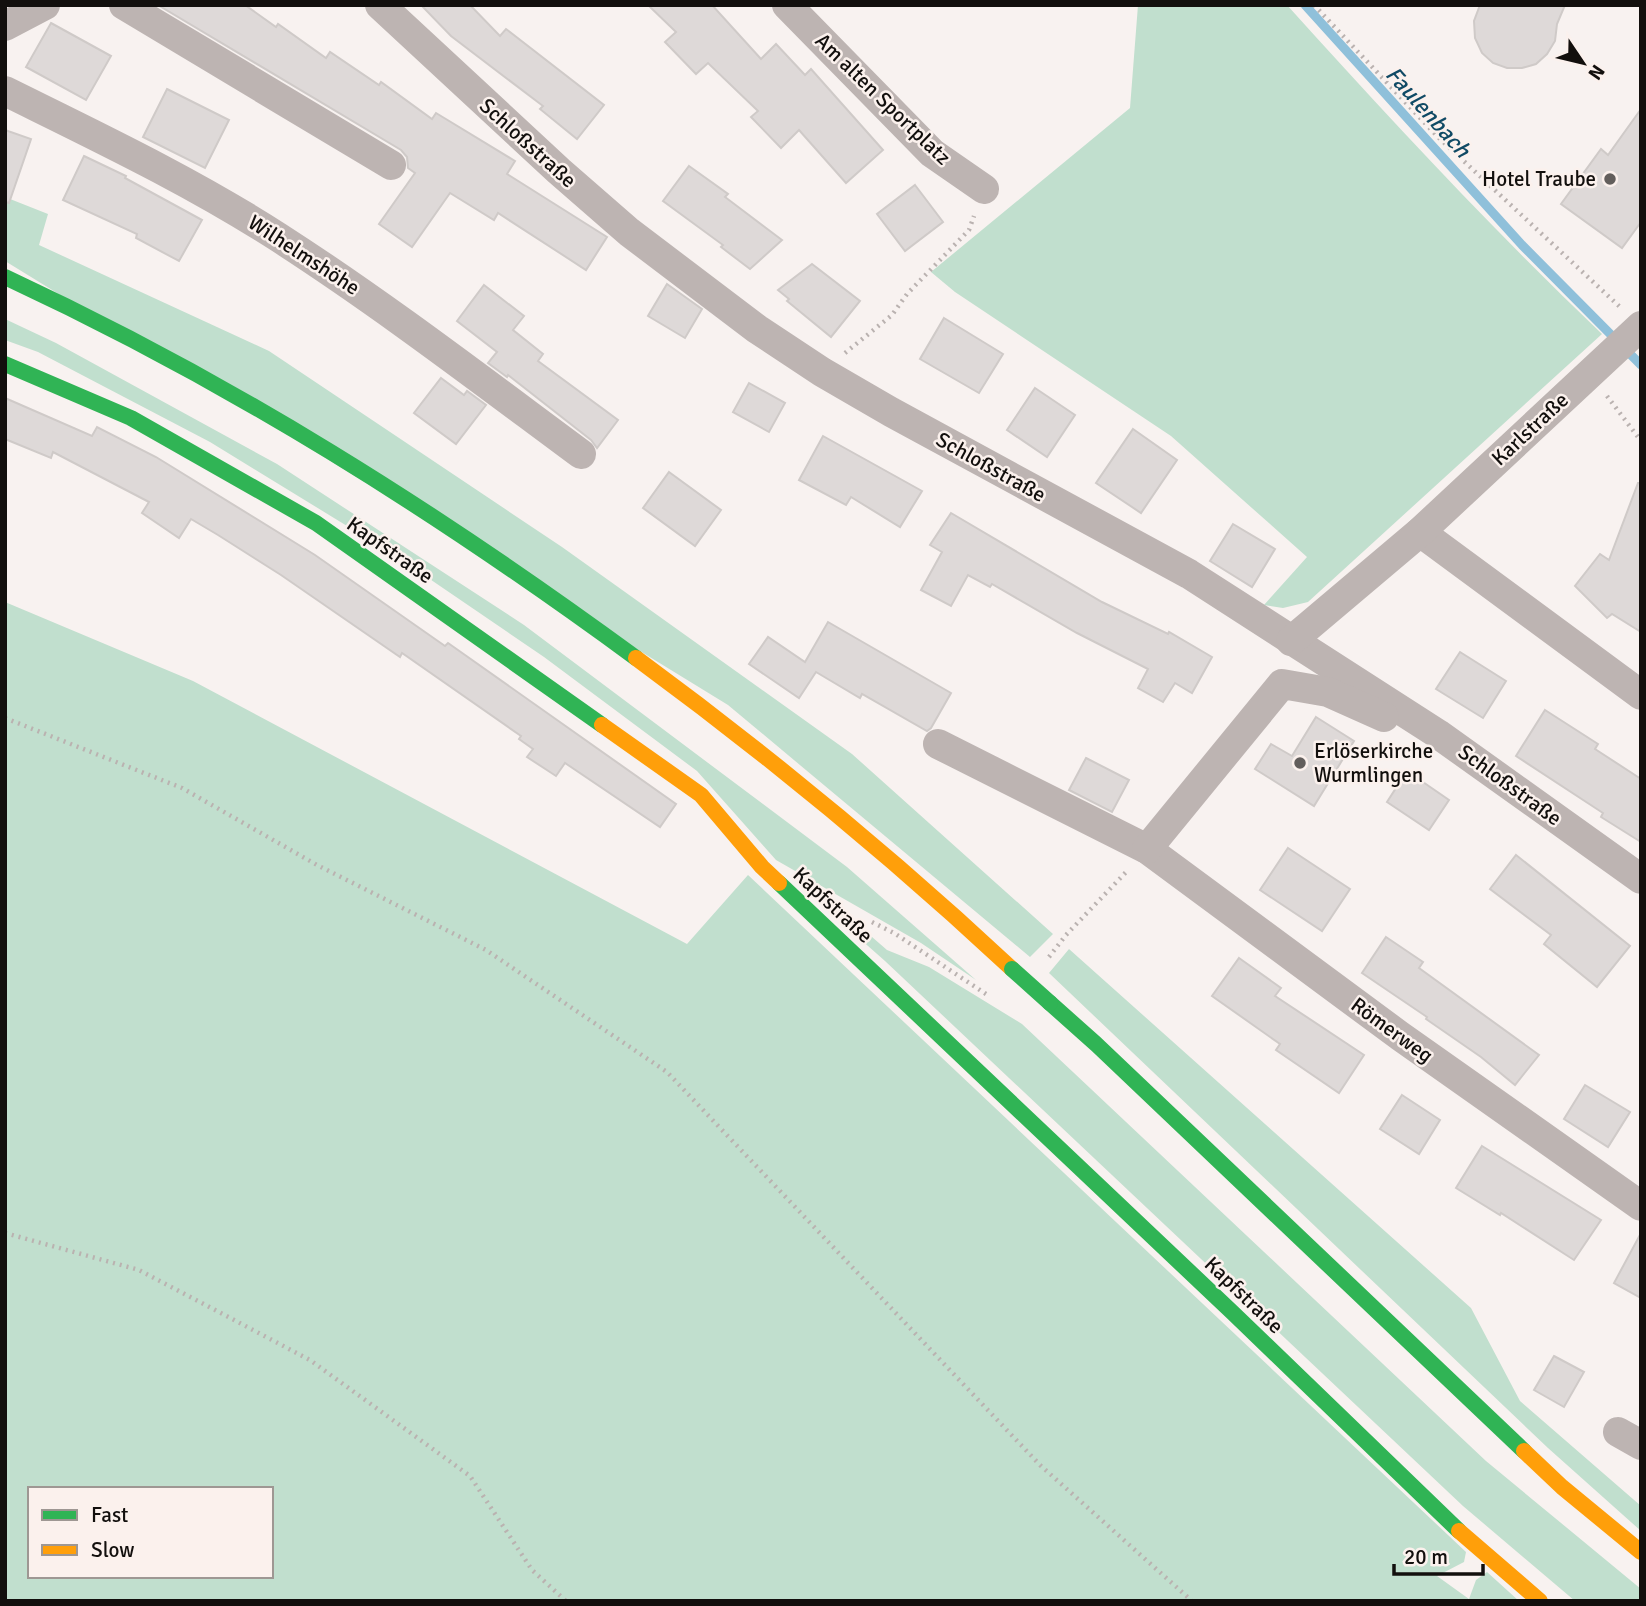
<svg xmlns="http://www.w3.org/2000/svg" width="1646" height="1606" viewBox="0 0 1646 1606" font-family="Signika,sans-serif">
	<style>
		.green { fill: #c1dfce; fill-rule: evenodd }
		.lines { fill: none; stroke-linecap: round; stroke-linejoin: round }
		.stream { stroke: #8fc0da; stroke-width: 9 }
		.building { fill: #ded9d8; stroke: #cfcac8; stroke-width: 2 }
		.path { stroke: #bab2b0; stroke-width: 4.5; stroke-dasharray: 2 5; stroke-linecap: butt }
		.street { stroke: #bdb4b2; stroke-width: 30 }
		.fast { stroke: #30b455; stroke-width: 16 }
		.slow { stroke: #ff9f0a; stroke-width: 16 }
		.fast-bridge { stroke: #30b455; stroke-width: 16 }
		.poi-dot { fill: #625e5c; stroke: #fbf1ed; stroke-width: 2.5 }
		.labels { text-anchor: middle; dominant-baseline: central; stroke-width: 5; stroke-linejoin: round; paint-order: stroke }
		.street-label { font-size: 21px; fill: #120f0d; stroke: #fbf1ed }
		.poi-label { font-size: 21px; fill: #120f0d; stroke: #fbf1ed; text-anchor: end }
		.water-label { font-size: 23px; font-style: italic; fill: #104a65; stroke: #fbf1ed }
	</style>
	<rect width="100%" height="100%" fill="#f8f2f0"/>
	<!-- green -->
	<g class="green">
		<path d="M1138,5H1287C1389,118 1492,229 1602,334L1308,602L1283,608L1264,605L1307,557L1171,436L955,292L931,272L1130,108Z"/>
		<polygon points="5,197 48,214 39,245 269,351 562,547 852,754 1053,934 1030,957 728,705 5,261"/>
		<polygon points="5,319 56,343 277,464 524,625 847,867 976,980 921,943 776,860 697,771 544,657 396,556 210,442 38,352 5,340"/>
		<path d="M5,602L193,681L687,944L748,875L1466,1552L1464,1562L1437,1576L1469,1599L1476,1580L1487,1572L1519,1601H5ZM30,1489H271V1576H30Z"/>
		<polygon points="816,900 849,917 887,950 929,967 1022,1024 1486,1461 1641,1589 1641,1601 1575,1601 1463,1506 885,961"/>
		<polygon points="1069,949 1471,1308 1520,1401 1641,1506 1641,1531 1548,1448 1049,973"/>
	</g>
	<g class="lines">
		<!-- stream -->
		<polyline class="stream" points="1305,5 1522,245 1641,365"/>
	</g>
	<!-- building -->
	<g class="building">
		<polygon points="158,5 245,5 276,27 278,24 326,58 330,52 379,85 381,82 432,119 436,113 515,161 507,174 607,237 586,270 498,213 494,220 450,193 412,247 379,224 415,173 408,168 407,157 401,150"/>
		<polygon points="421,5 470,5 500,36 506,29 604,105 577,139 540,109 543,106 451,36"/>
		<polygon points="648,5 712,5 761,59 776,44 805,75 811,69 883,150 846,183 799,130 781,148 751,117 758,111 708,63 696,74 665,42 676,32"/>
		<polygon points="1480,5 1565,5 1557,24 1555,41 1547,54 1536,64 1522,68 1507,68 1493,63 1482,53 1475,38 1474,21"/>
		<polygon points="51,23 111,56 86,100 26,67"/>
		<polygon points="167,89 229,120 205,168 143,137"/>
		<polygon points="1641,109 1641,222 1622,248 1561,204 1601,149 1608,155"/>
		<polygon points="5,130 31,139 9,203 5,202"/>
		<polygon points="84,156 126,176 125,178 202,220 179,261 136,238 137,234 63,200"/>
		<polygon points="689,166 728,194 725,197 782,240 750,269 721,247 723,245 663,201"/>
		<polygon points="915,185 943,222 905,251 877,214"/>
		<polygon points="812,264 860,301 831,337 787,301 789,299 778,290"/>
		<polygon points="667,284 702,309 685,338 648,316"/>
		<polygon points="484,285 524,316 513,330 543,354 538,361 618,420 597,448 591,440 508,375 507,377 488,363 497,352 457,321"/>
		<polygon points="944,318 1003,354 979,393 920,359"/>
		<polygon points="441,378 464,395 467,391 486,405 456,444 414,413"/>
		<polygon points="749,383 785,403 769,432 733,412"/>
		<polygon points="1035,388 1075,415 1047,457 1007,430"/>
		<polygon points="5,398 92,436 97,427 156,457 315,555 445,646 448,643 676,804 660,827 565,763 556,776 527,757 533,749 519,739 521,736 402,653 400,657 281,575 218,535 191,519 179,538 142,513 149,502 53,452 51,458 5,439"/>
		<polygon points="1133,429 1177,460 1141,513 1096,483"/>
		<polygon points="823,436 922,491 900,527 851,497 846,505 799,480"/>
		<polygon points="669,472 721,510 695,546 643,508"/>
		<polygon points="1638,483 1641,483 1641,632 1612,614 1607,618 1575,586 1600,554 1609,560"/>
		<polygon points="951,513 1102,602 1168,634 1169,632 1212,657 1192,693 1175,683 1163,702 1138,688 1148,669 1077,633 992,584 990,587 968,575 951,606 921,590 942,552 930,545"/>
		<polygon points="1233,524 1275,549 1252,587 1210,561"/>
		<polygon points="828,622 951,693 931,728 927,731 862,694 860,698 816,672 799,698 749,664 768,637 805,662"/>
		<polygon points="1460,652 1506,681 1483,718 1436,689"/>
		<polygon points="1545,710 1598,744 1595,749 1641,779 1641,842 1601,817 1603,813 1516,756"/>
		<polygon points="1316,717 1354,741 1314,806 1255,769 1271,744 1292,756"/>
		<polygon points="1086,758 1129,780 1112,812 1069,790"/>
		<polygon points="1407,771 1449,800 1429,830 1387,802"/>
		<polygon points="1288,848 1350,889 1322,931 1260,890"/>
		<polygon points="1516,855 1630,946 1597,987 1544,944 1551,935 1490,889"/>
		<polygon points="1386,937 1423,962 1419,968 1539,1055 1515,1085 1481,1057 1426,1019 1427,1017 1362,973"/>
		<polygon points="1239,958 1281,988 1275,996 1364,1055 1339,1093 1276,1050 1280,1044 1212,996"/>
		<polygon points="1585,1085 1630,1112 1608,1147 1564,1119"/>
		<polygon points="1402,1095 1440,1120 1419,1154 1380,1129"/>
		<polygon points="1482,1146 1601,1220 1574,1260 1501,1213 1500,1215 1456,1188"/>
		<polygon points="1641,1233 1641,1298 1614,1283"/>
		<polygon points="1554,1356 1584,1372 1564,1407 1534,1390"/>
	</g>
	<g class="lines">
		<!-- path -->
		<g class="path">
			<polyline points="1314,5 1438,137 1620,307"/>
			<polyline points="845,353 892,315 907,294 969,230 974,216"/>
			<polyline points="1607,396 1641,441"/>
			<polyline points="5,718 182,788 317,865 486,950 667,1072 1040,1465 1192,1601"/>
			<polyline points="872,922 894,933 986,994"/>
			<polyline points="1049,957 1066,935 1128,870"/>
			<polyline points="5,1233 139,1270 310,1360 470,1476 532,1570 566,1601"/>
		</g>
		<!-- street -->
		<g class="street">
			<polyline points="124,5 391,165"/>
			<polyline points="380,5 559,171 629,232 757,329 822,372 891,412 1189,574 1438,734 1641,879"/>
			<polyline points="787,5 932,153 984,189"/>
			<polyline points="5,26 45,5"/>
			<path d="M5,91C98,137 191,181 278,237C382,304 481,380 581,454"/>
			<polyline points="1420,532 1641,695"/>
			<polyline points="1291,641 1420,532 1641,326"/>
			<polyline points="938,744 1147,849 1400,1036 1641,1206"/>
			<polyline points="1147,849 1282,684 1328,692 1384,717"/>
			<polyline points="1618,1432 1641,1445"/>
		</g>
		<!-- fast -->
		<g class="fast">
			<path d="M5,277C233,383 434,510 636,658"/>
			<polyline points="5,364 131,418 316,523 602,725"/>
			<polyline points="779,883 1233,1313 1459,1531"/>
			<polyline points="1050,1003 1096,1044 1524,1451"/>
		</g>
		<!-- slow -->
		<g class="slow">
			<path d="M636,658C768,755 893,858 1012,969"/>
			<polyline points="602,725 701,795 762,867 779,883"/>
			<polyline points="1524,1451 1562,1487 1641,1552"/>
			<polyline points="1459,1531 1540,1601"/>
		</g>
		<!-- fast-bridge -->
		<polyline class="fast-bridge" points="1012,969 1050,1003"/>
	</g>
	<!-- markers -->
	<g class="poi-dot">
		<circle cx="1610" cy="179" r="7"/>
		<circle cx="1300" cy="763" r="7"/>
	</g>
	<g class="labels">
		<!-- street labels -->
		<g class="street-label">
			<text transform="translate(883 99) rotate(44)">Am alten Sportplatz</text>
			<text transform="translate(528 143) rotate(42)">Schloßstraße</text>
			<text transform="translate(304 255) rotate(33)">Wilhelmshöhe</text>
			<text transform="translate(1530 429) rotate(-43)">Karlstraße</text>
			<text transform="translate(991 467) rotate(29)">Schloßstraße</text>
			<text transform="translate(390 550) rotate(35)">Kapfstraße</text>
			<text transform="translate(1510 785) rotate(36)">Schloßstraße</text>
			<text transform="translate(833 905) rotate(43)">Kapfstraße</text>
			<text transform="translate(1392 1030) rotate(36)">Römerweg</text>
			<text transform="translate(1244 1295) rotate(44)">Kapfstraße</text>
		</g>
		<!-- poi labels -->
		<g class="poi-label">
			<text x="1596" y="179">Hotel Traube</text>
			<text x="1314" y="751" text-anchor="start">Erlöserkirche<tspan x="1314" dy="24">Wurmlingen</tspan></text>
		</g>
		<!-- water labels -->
		<g class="water-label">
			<text transform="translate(1428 112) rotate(48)">Faulenbach</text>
		</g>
	</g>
	<!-- border -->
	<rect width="1646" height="1606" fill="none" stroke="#120f0d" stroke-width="14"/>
	<!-- legend -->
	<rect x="28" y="1487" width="245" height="91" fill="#fbf1ed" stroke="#9e9793" stroke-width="2"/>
	<rect x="42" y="1510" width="35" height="10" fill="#30b455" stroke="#9e9793" stroke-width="2"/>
	<text x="91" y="1522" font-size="21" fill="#120f0d">Fast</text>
	<rect x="42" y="1545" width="35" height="10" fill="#ff9f0a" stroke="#9e9793" stroke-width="2"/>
	<text x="91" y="1557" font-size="21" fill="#120f0d">Slow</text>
	<!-- north arrow -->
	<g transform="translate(1583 63) rotate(125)" stroke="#fbf1ed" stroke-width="5" paint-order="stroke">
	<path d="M0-5L12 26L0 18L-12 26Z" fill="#120f0d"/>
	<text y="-10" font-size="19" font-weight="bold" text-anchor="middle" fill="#120f0d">N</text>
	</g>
	<!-- scale -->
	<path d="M1394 1564v10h89v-10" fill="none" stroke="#120f0d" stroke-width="3.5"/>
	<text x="1404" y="1564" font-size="21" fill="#120f0d" stroke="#fbf1ed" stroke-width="5" paint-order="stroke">20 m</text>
</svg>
